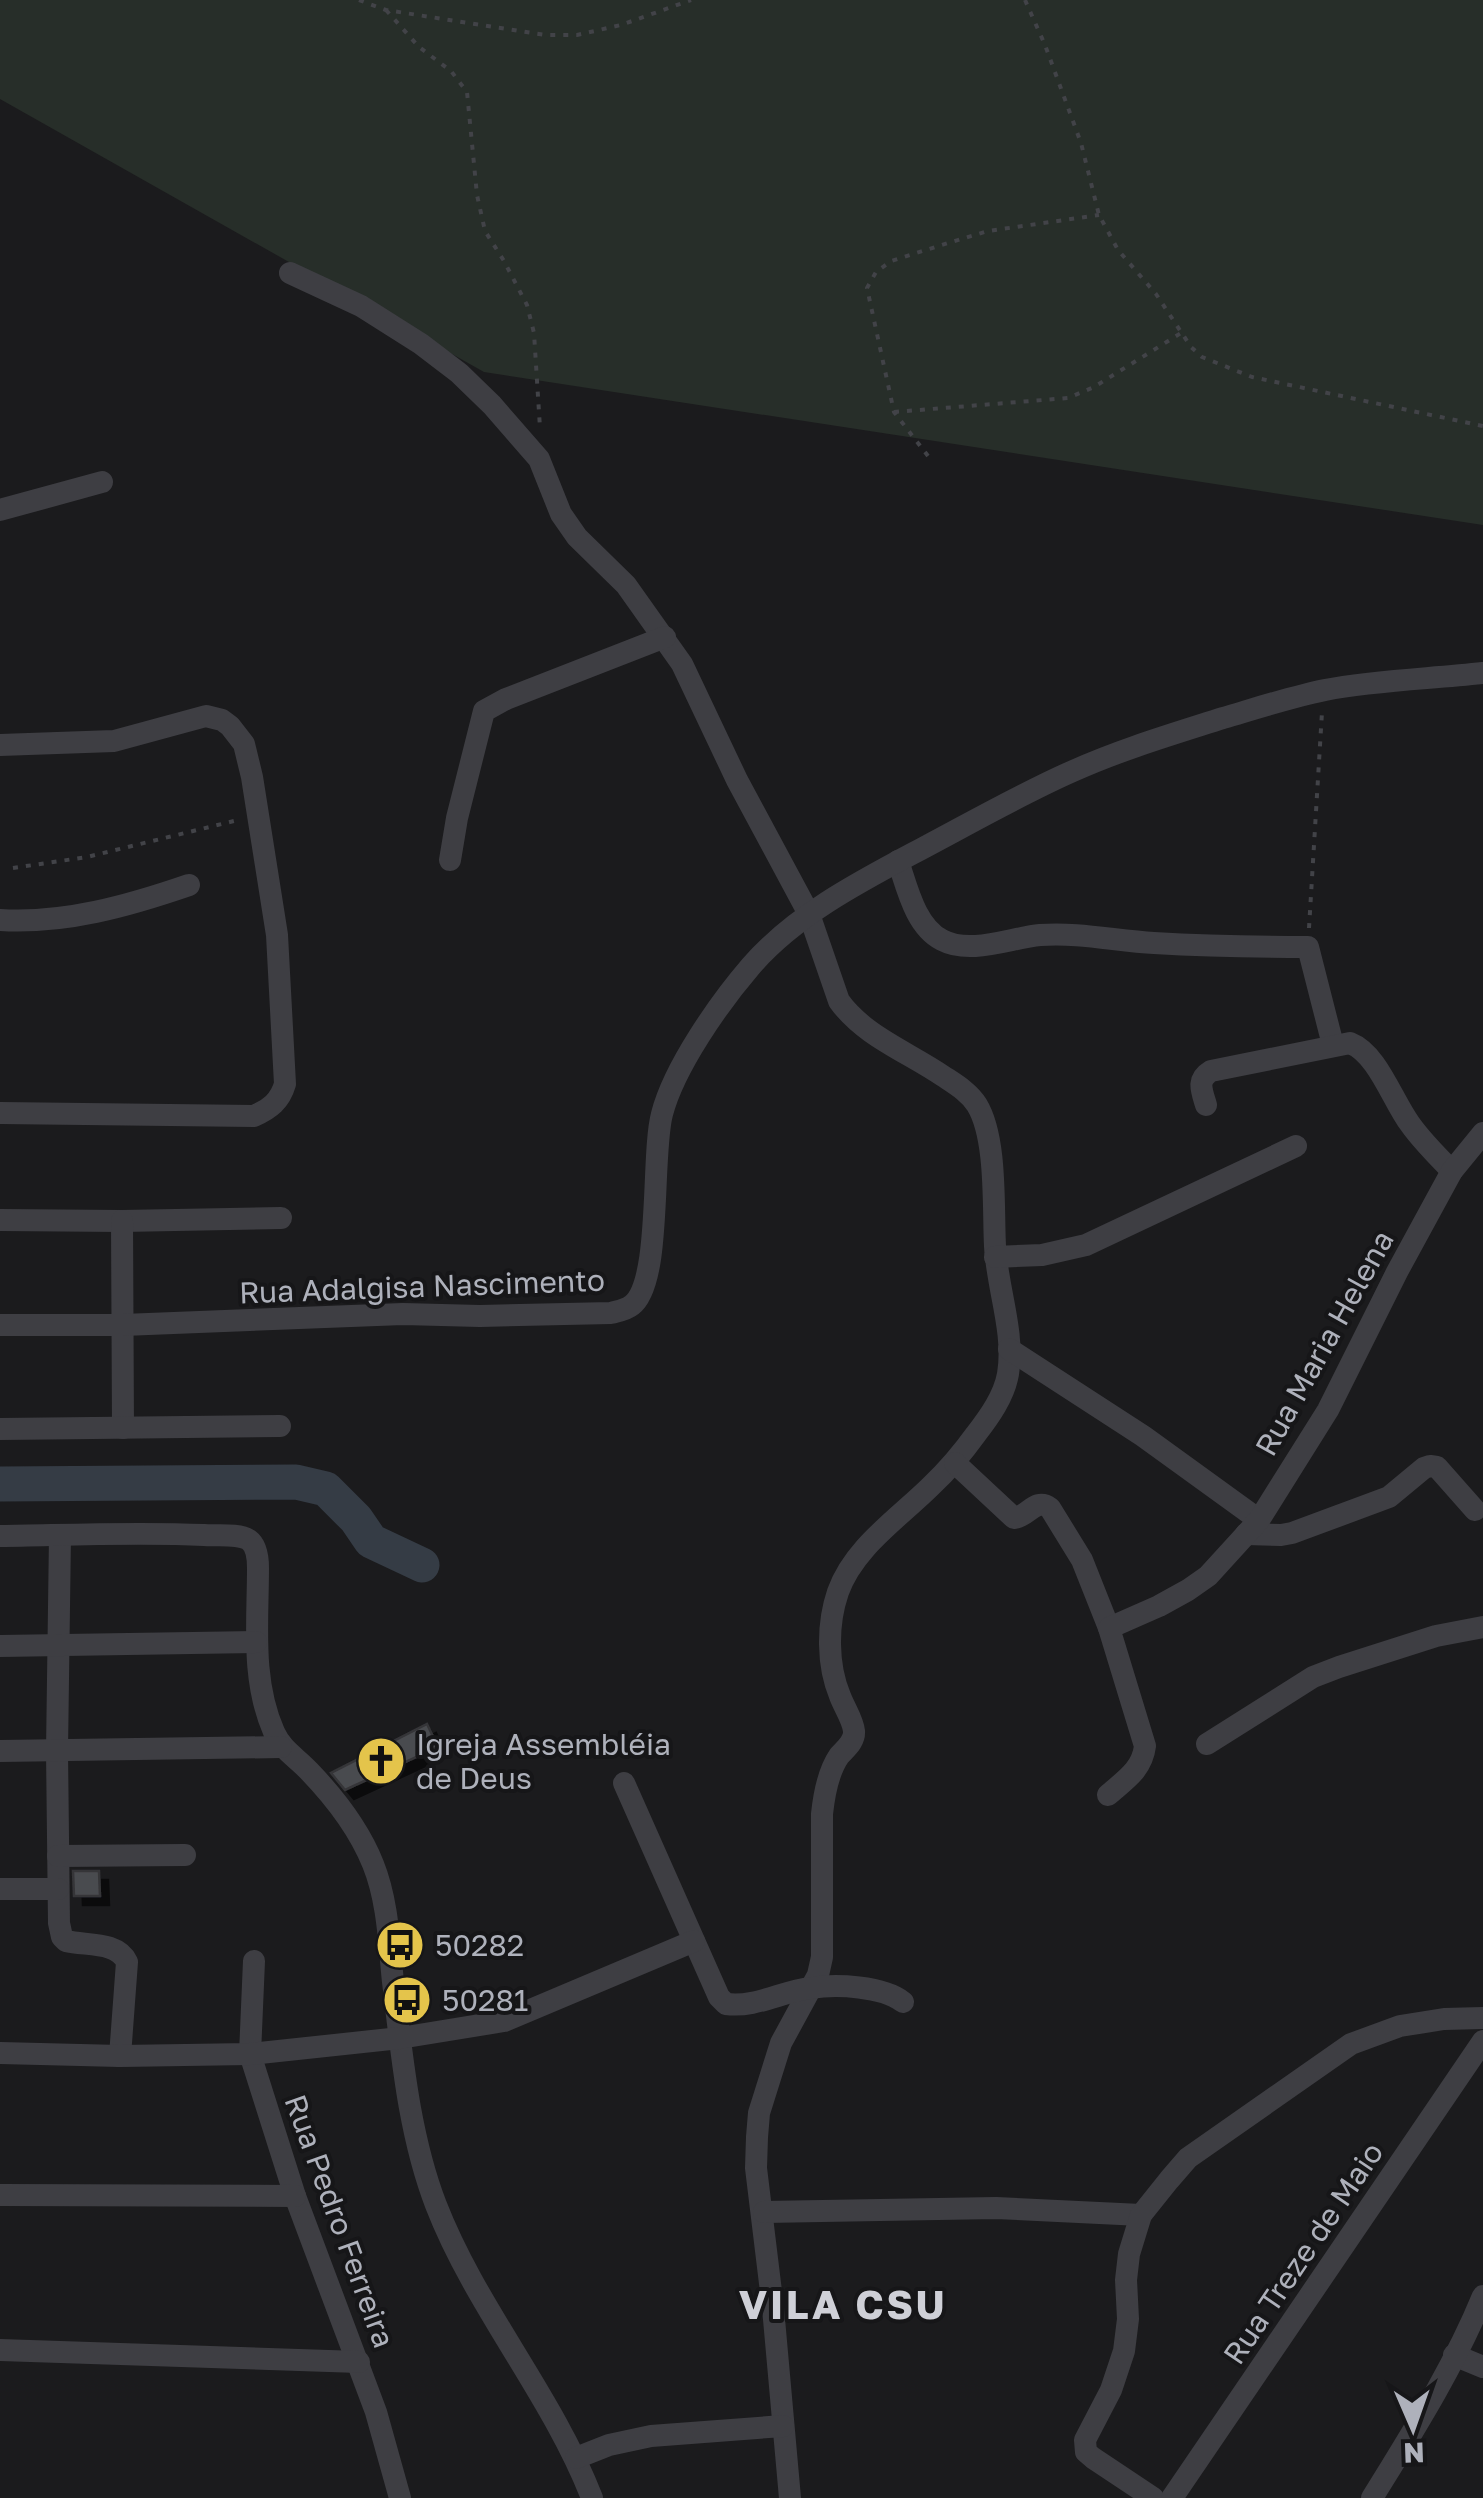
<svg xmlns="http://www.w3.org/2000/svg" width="1483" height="2498" viewBox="0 0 1483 2498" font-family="'Golos Text',sans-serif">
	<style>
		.green { fill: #272e29 }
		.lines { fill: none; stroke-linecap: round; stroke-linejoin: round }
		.river { stroke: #353c45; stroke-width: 35 }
		.building { fill: #4a4b4f; stroke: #353538; stroke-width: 2.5; filter: url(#shadow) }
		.path { stroke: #424348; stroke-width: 4; stroke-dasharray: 5 8; stroke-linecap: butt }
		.street { stroke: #3e3e43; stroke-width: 22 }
		.labels { text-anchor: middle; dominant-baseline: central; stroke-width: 8; stroke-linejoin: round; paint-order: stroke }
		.street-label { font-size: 30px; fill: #aeb1bb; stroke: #161618 }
		.poi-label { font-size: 30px; fill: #aeb1bb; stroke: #161618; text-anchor: start }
		.district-label { font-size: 40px; font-weight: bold; letter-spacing: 2.5px; fill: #cfd0d7; stroke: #161618 }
	</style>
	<defs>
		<filter id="shadow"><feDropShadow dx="9" dy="9" stdDeviation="0" flood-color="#0009"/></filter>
	</defs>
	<rect width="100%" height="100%" fill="#1b1b1d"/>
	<!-- green -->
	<polygon class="green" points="0,0 1483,0 1483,525 484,372 0,99"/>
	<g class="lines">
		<!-- river -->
		<polyline class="river" points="0,1484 296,1482 326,1489 356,1519 371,1541 422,1565"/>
	</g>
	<!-- building -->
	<g class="building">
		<polygon points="427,1724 438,1747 345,1790 331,1773"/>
		<polygon points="73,1871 99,1871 100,1896 74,1896"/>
	</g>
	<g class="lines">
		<!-- path -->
		<g class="path">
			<polyline points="359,0 386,10 545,35 577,35 621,25 691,0"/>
			<polyline points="1025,0 1045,45 1081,143 1099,215 1118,250 1156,294 1191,347 1202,357 1252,377 1483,426"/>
			<polyline points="386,10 419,47 451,71 467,92 477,195 485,231 504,261 527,305 534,333 540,428"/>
			<polyline points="894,412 1068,398 1094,387 1181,333"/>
			<polyline points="928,456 894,412 867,288 876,272 891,261 948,243 988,231 1099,215"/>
			<polyline points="13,868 87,857 238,820"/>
			<polyline points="1309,928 1322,712"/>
		</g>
		<!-- street -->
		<g class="street">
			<path d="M290,273L361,306L421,344L459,373L492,405L539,459L561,514L577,537L626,585L682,664L737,780L809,914L839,1001C864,1036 908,1052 943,1076C955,1084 969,1092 977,1105C997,1138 993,1207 995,1246C997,1288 1015,1332 1008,1374C1004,1396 990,1416 976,1434C963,1452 949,1469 932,1485C899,1518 854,1547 838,1592C827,1624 827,1665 840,1696C844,1707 853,1720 854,1731C855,1742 845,1749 839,1756C828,1772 824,1795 822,1814V1957L818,1975L781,2043L759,2113L757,2137L756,2168L773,2308L790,2498"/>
			<polyline points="0,510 102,482"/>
			<path d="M0,745L114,741L206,716L222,720L230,726L244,744L252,777L277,935L285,1084C280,1101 270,1109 254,1116L0,1113"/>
			<polyline points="450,860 457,818 484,711 506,699 665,637"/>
			<path d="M898,861C907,887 915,926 942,940C970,955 1010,938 1040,935C1078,932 1117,941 1154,943C1205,946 1256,947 1308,947L1333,1045"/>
			<path d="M0,920C64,924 128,906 189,885"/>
			<path d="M1206,1105C1202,1091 1196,1080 1211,1071L1350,1043C1378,1054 1392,1100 1410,1124C1422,1141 1437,1156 1452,1171"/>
			<polyline points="0,1220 122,1221 281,1218"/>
			<polyline points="122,1221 123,1428"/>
			<polyline points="995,1257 1042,1255 1086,1245 1296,1146"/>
			<path d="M0,1325H123L403,1314L480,1316L611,1313C618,1311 626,1310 632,1305C662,1282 651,1155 662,1114C674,1067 720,1002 751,966C797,913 865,879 925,847C974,821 1023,793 1073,771C1122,749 1173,734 1223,718C1257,708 1291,697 1325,690C1377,680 1430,679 1483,673"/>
			<polyline points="1009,1349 1143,1436 1259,1520"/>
			<polyline points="0,1429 280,1426"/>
			<path d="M955,1463L1014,1518C1028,1517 1035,1497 1050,1508L1082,1560L1109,1628"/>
			<polyline points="1246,1534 1281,1535 1292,1533 1389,1497 1424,1468 1430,1466 1437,1467 1475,1510"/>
			<path d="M60,1535L57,1751L59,1923L62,1937L66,1941C86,1946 117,1941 127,1962L120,2056"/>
			<path d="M0,1536C68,1535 136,1532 204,1535C217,1536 238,1533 249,1540C257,1546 258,1559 258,1568C258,1623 251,1680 274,1732C282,1750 296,1757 309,1771C334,1797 359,1829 373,1864C388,1901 389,1943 393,1982C402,2056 409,2135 436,2205C476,2308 552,2395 592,2498"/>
			<polyline points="0,1646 256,1642"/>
			<polyline points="1207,1744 1313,1677 1339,1667 1436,1636 1483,1627"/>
			<polyline points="0,1751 281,1747"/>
			<path d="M624,1783L719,1997L726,2004C756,2008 782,1991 811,1988C836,1984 883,1986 903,2002"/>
			<path d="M1108,1795C1125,1780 1142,1770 1145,1746L1109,1628L1159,1606L1188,1590L1208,1576L1259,1520L1328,1410L1397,1272L1452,1171L1483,1133"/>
			<polyline points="58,1856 185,1855"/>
			<polyline points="0,1889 58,1889"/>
			<polyline points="254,1961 250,2054 295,2196 376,2412 400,2498"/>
			<polyline points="0,2053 120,2056 250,2054 400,2038 504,2021 694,1941"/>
			<polyline points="0,2195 295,2196"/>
			<polyline points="764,2212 996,2208 1141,2215"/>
			<polyline points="0,2350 359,2362"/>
			<polyline points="1454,2355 1483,2367"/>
			<polyline points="576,2458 609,2445 651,2436 783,2426"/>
			<polyline points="1153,2498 1093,2458 1086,2452 1085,2440 1111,2390 1124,2351 1128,2319 1126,2280 1129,2254 1141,2215 1169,2180 1188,2158 1351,2044 1400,2026 1444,2019 1483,2018"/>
			<polyline points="1172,2498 1483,2041"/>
			<path d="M1372,2498C1412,2433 1454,2367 1483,2296"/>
		</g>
	</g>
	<!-- icons -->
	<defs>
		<g id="church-disc" transform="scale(2.5)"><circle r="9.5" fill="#e4c44b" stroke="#161618"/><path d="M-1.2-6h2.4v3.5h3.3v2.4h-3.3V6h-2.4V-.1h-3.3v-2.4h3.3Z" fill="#111"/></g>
		<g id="bus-disc" transform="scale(2.5)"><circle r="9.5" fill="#e4c44b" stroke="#161618"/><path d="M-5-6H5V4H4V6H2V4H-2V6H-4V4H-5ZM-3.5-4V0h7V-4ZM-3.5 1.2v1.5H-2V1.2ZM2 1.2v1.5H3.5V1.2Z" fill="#111"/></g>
	</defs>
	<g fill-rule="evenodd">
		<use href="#church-disc" x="381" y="1761"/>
		<use href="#bus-disc" x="400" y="1945"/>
		<use href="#bus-disc" x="407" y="2000"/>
	</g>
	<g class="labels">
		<!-- street labels -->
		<g class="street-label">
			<text transform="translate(422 1286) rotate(-2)">Rua Adalgisa Nascimento</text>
			<text transform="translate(1324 1343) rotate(-61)">Rua Maria Helena</text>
			<text transform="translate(340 2221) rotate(70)">Rua Pedro Ferreira</text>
			<text transform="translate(1303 2253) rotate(-56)">Rua Treze de Maio</text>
		</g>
		<!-- poi labels -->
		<g class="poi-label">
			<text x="416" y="1744">Igreja Assembléia<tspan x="416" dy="34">de Deus</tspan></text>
			<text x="435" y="1945">50282</text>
			<text x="442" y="2000">50281</text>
		</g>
		<!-- district labels -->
		<g class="district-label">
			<text x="843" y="2304">VILA CSU</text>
		</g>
	</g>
	<!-- north arrow -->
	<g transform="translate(1413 2428) rotate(178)" stroke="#161618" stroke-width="8" paint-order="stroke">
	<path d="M0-8L18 38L0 25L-18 38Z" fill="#aeb1bb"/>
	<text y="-15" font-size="28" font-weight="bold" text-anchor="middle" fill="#aeb1bb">N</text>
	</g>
</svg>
